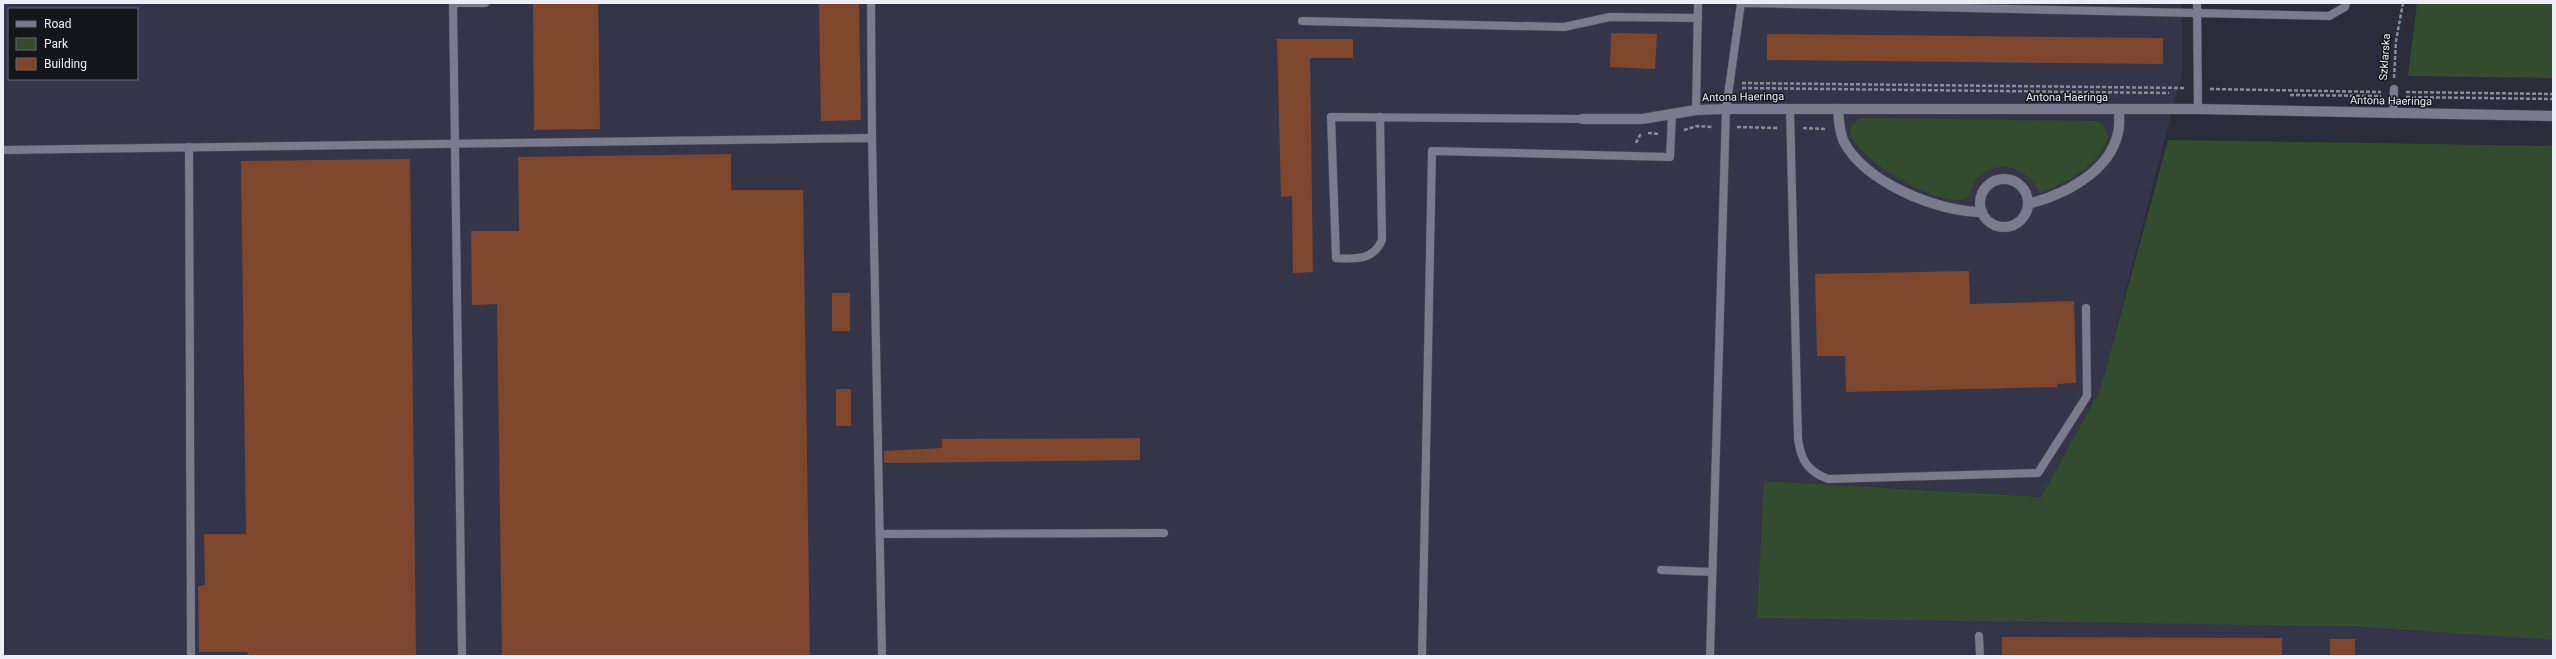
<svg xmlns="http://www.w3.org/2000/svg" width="2556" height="659" viewBox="0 0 2556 659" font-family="Roboto,sans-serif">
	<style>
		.built { fill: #35354a; fill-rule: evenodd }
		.green { fill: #324c2d }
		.building { fill: #7d462d }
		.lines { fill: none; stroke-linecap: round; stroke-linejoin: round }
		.service-casing { stroke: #484854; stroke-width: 9 }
		.pedestrian-casing { stroke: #484854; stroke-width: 11 }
		.minor-casing { stroke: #484854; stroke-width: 11 }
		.path { stroke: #8b8c98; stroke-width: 2.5; stroke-dasharray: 4 2; stroke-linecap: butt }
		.service { stroke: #7a7b8c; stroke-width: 8 }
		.pedestrian { stroke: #7a7b8c; stroke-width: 10 }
		.minor { stroke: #7a7b8c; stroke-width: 10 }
		.labels { text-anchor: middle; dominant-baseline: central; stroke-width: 3; stroke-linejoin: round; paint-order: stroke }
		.street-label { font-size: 11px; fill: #ededf7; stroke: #15151c }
	</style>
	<rect width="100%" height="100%" fill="#2b2c3a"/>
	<!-- built -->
	<path class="built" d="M3,3H2182V73L2100,390L2041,497L1764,481L2361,626L2553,638V656H3ZM9,9H137V79H9Z"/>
	<!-- green -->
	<g class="green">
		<polygon points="2417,3 2553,3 2553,78 2408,76"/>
		<path d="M1861,118L2096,121L2103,124L2108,136C2103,164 2064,184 2040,193C2027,167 1998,156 1976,180C1972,186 1971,195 1966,199C1939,208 1857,161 1850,132L1853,124Z"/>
		<polygon points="2168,140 2553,146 2553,640 2352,626 1757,618 1764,481 2041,497 2100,390"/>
	</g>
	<!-- building -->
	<g class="building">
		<polygon points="533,3 598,3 600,129 534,130"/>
		<polygon points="819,3 859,3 861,120 821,121"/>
		<polygon points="1611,33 1657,34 1655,69 1610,67"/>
		<polygon points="1767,34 2163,38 2163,64 1767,60"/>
		<polygon points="1277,39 1353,39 1353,58 1310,58 1313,272 1293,273 1292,196 1281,197"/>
		<polygon points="731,154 731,190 803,190 810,656 502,656 497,304 472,305 471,231 519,231 518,157"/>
		<polygon points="410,159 416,656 248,656 247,652 199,652 198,586 205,585 204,534 246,534 241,161"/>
		<polygon points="1969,271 1970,304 2074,301 2076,383 2057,384 2057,387 1846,392 1845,356 1817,356 1815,274"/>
		<rect x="832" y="293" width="18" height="38"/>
		<rect x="836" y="389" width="15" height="37"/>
		<polygon points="1140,438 1140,460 884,463 884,451 942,448 942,439"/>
		<polygon points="2002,637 2282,638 2282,656 2002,656"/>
		<rect x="2330" y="639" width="25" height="17"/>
	</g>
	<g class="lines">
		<!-- service casing -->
		<g class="service-casing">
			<g id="service">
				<polyline points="453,3 462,656"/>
				<polyline points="453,3 485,3"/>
				<polyline points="871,3 872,138"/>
				<polyline points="1741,3 2329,16 2345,7 2346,3"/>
				<polyline points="2197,3 2198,109"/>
				<polyline points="1302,21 1564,27 1610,17 1698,18"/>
				<path d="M1790,109L1798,439C1801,460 1807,471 1828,479L2038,473L2087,396L2086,308"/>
				<polyline points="1696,110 1698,3"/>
				<polyline points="2393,114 2394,89"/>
				<path d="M1380,117L1382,240C1373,261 1355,259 1336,258L1331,117L1582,119"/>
				<polyline points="189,147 191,656"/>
				<polyline points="3,150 872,138 882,656"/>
				<polyline points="880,534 1164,533"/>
				<polyline points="1661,570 1712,572"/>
				<polyline points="1979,636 1980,656"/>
				<polyline points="1422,656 1432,151 1670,157 1672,114"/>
				<polyline points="1710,656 1726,109 1741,3"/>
			</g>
		</g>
		<!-- pedestrian casing -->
		<g class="pedestrian-casing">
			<g id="pedestrian">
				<path d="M1838,109C1839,119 1839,132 1844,142C1866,183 1938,212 1982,212"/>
				<circle cx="2004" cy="203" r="24"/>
				<path d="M2028,204C2063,195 2109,173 2118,133C2120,126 2119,117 2119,109"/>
			</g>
		</g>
		<!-- minor casing -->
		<g class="minor-casing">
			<polyline id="minor" points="1582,119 1642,119 1696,110 1726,109 2198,109 2553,116"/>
		</g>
		<!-- path -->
		<g class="path">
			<polyline points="2394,78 2396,41 2403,3"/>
			<polyline points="1742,83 2185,88"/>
			<polyline points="1742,88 2169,93"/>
			<polyline points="2210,89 2381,92"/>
			<polyline points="2406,92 2553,94"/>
			<polyline points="2290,95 2381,96"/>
			<polyline points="2406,97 2553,99"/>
			<polyline points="1737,127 1778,128"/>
			<polyline points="1803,128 1826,129"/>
			<polyline points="1684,130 1697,126 1712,127"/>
			<polyline points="1648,133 1659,134"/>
			<polyline points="1636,143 1641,133"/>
		</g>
		<!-- service -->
		<use href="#service" class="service"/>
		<!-- pedestrian -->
		<use href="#pedestrian" class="pedestrian"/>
		<!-- minor -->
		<use href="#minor" class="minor"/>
	</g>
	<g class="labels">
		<!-- street labels -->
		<g class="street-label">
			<text transform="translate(2385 57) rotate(-86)">Szklarska</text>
			<text transform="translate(1743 97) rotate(-1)">Antona Haeringa</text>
			<text x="2067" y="97">Antona Haeringa</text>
			<text transform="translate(2391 101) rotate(1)">Antona Haeringa</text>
		</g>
	</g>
	<!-- border -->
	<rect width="2556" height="659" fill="none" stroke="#ededf7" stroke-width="8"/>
	<!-- legend -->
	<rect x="8" y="8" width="130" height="72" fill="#15151c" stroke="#6b6b74"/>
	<rect x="16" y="21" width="20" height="6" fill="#7a7b8c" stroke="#6b6b74"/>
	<text x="44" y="28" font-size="12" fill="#ededf7">Road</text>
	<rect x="16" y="38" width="20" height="12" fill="#324c2d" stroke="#6b6b74"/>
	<text x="44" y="48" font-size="12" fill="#ededf7">Park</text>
	<rect x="16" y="58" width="20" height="12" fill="#7d462d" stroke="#6b6b74"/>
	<text x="44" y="68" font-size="12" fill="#ededf7">Building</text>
</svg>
